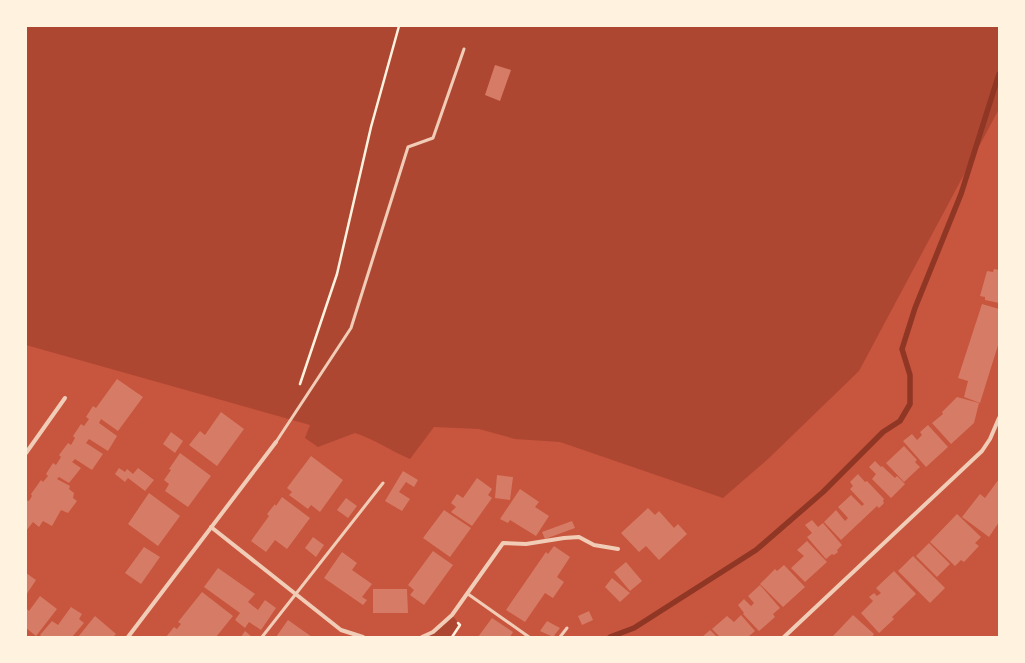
<svg xmlns="http://www.w3.org/2000/svg" width="1025" height="663" viewBox="0 0 1025 663" font-family="Lato,sans-serif">
	<style>
		.green { fill: #ae4732 }
		.lines { fill: none; stroke-linecap: round; stroke-linejoin: round }
		.stream { stroke: #8f3625; stroke-width: 5.5 }
		.building { fill: #d67c66 }
		.path { stroke: #fff3e0; stroke-width: 2.5 }
		.service { stroke: #f1ccb7; stroke-width: 3 }
		.minor { stroke: #f1ccb7; stroke-width: 4 }
	</style>
	<rect width="100%" height="100%" fill="#c8553d"/>
	<!-- green -->
	<g class="green">
		<path d="M26,26H999V109L859,371L768,459L723,498L560,442L515,439L479,429L434,427L410,459C391,451 374,439 355,433L318,447L305,438L310,425L26,345Z"/>
		<polygon points="452,615 460,625 452,637 422,637 433,632"/>
	</g>
	<g class="lines">
		<!-- stream -->
		<polyline class="stream" points="610,637 634,628 756,550 823,492 883,432 900,421 910,404 910,375 902,349 915,308 961,194 999,74"/>
	</g>
	<!-- building -->
	<g class="building">
		<polygon points="495,65 511,70 500,101 485,95"/>
		<polygon points="994,269 999,270 999,303 985,300 985,297 980,296 987,271 993,272"/>
		<polygon points="982,304 999,309 999,342 980,403 964,397 968,381 958,378"/>
		<polygon points="117,379 143,397 118,431 101,419 99,423 117,436 108,451 89,439 86,443 103,454 92,470 75,459 72,462 81,468 69,483 59,477 57,479 70,486 69,489 74,493 73,498 77,501 68,513 61,510 52,526 43,521 39,527 33,522 26,531 26,500 29,501 32,496 31,494 41,480 43,482 48,476 46,474 53,463 56,465 61,457 59,455 68,443 71,445 75,438 73,436 81,424 84,426 89,419 86,417 93,406 96,408"/>
		<polygon points="957,397 979,403 974,423 951,444 932,423 943,414 942,412"/>
		<polygon points="221,412 244,429 217,466 189,445 200,431 205,435"/>
		<polygon points="928,425 948,447 926,467 903,441 912,434 917,440 922,435 920,432"/>
		<polygon points="171,432 183,441 175,453 163,444"/>
		<polygon points="904,446 917,460 915,462 920,467 904,482 886,463"/>
		<polygon points="180,453 211,476 188,507 165,491 169,484 164,480 171,470 169,469"/>
		<polygon points="311,456 343,480 320,512 311,505 308,509 289,495 292,492 287,488"/>
		<polygon points="875,461 881,467 882,466 895,478 897,476 905,484 891,498 872,479 876,474 869,467"/>
		<polygon points="119,468 125,472 127,469 133,474 138,468 154,480 145,491 128,478 125,482 115,474"/>
		<polygon points="403,471 418,480 414,487 406,482 399,492 410,499 402,511 385,501"/>
		<polygon points="858,474 865,482 867,481 884,499 883,501 884,503 879,508 877,506 841,540 824,522 836,510 845,521 848,518 838,507 851,495 862,506 864,504 850,489 853,486 850,482"/>
		<polygon points="497,475 513,477 510,500 495,498"/>
		<polygon points="477,478 492,489 488,495 492,498 472,526 451,512 456,507 451,503 457,494 463,498"/>
		<polygon points="999,479 999,522 989,537 962,517 980,494 985,498"/>
		<polygon points="520,489 539,502 535,507 549,516 536,536 510,520 508,523 500,519"/>
		<polygon points="149,493 180,516 158,546 128,524"/>
		<polygon points="282,497 310,518 287,549 275,540 266,552 251,541 269,516 267,514 275,504 276,506"/>
		<polygon points="346,498 357,506 348,518 337,510"/>
		<polygon points="648,508 655,515 659,511 674,528 678,524 687,534 659,560 646,546 639,552 621,533"/>
		<polygon points="444,510 471,528 450,557 423,538"/>
		<polygon points="957,514 981,537 975,543 979,546 964,562 961,560 955,566 930,542"/>
		<polygon points="812,520 818,527 823,523 842,545 837,550 838,552 834,555 832,554 826,559 807,537 812,533 805,525"/>
		<polygon points="572,521 575,528 545,539 542,532"/>
		<polygon points="313,537 324,545 316,557 305,548"/>
		<polygon points="807,541 827,562 805,582 791,568 804,556 797,550"/>
		<polygon points="929,543 950,564 937,577 916,556"/>
		<polygon points="554,546 570,557 557,577 564,582 553,598 545,593 525,622 506,610 546,552 548,554"/>
		<polygon points="144,547 160,557 141,584 125,573"/>
		<polygon points="433,551 453,565 424,605 410,595 414,590 408,585"/>
		<polygon points="342,552 357,563 352,570 372,584 362,597 367,600 363,605 324,578"/>
		<polygon points="913,556 945,588 930,603 898,571"/>
		<polygon points="626,562 642,581 630,591 614,572"/>
		<polygon points="784,565 805,587 783,607 760,584 775,569 777,571"/>
		<polygon points="218,568 255,594 248,602 258,610 265,600 276,608 261,630 249,622 245,628 235,620 240,613 204,587"/>
		<polygon points="894,571 916,594 892,617 894,619 879,633 861,613 873,601 869,597 874,593 877,596 881,593 876,588"/>
		<polygon points="26,573 36,580 26,595"/>
		<polygon points="612,578 630,593 620,602 605,587"/>
		<polygon points="760,585 780,608 773,614 775,617 759,631 743,614 744,613 738,605 744,599 751,606 754,603 748,596"/>
		<polygon points="373,589 407,589 408,613 373,613"/>
		<polygon points="202,592 233,616 216,637 166,637 174,627 177,629 181,624 178,622"/>
		<polygon points="40,596 57,609 36,636 26,628 26,608 29,611"/>
		<polygon points="71,607 82,614 79,619 84,623 72,637 42,637 40,635 52,621 58,625"/>
		<polygon points="589,611 593,620 582,625 578,616"/>
		<polygon points="741,615 755,631 748,637 720,637 712,629 727,616 734,622"/>
		<polygon points="853,615 874,634 872,637 832,637"/>
		<polygon points="95,616 116,634 113,637 78,637"/>
		<polygon points="492,618 513,632 510,637 478,637"/>
		<polygon points="288,620 312,637 276,637"/>
		<polygon points="547,621 560,628 553,637 540,631"/>
		<polygon points="710,630 717,637 702,637"/>
		<polygon points="245,631 252,637 241,637"/>
	</g>
	<g class="lines">
		<!-- path -->
		<g class="path">
			<polyline points="300,384 337,274 371,127 399,26"/>
			<polyline points="452,637 460,625 458,623"/>
		</g>
		<!-- service -->
		<g class="service">
			<polyline points="276,442 351,328 408,147 433,138 464,49"/>
			<polyline points="468,594 529,637"/>
			<polyline points="262,637 383,483"/>
			<polyline points="560,637 567,628"/>
		</g>
		<!-- minor -->
		<g class="minor">
			<polyline points="26,453 65,398"/>
			<polyline points="211,527 341,630 363,637"/>
			<polyline points="128,637 276,442"/>
			<polyline points="422,637 433,632 452,615 503,543 526,544 564,538 579,537 594,545 618,549"/>
			<polyline points="784,637 982,451 990,439 999,418"/>
		</g>
	</g>
	<!-- border -->
	<rect width="1025" height="663" fill="none" stroke="#fff3e0" stroke-width="54"/>
</svg>
